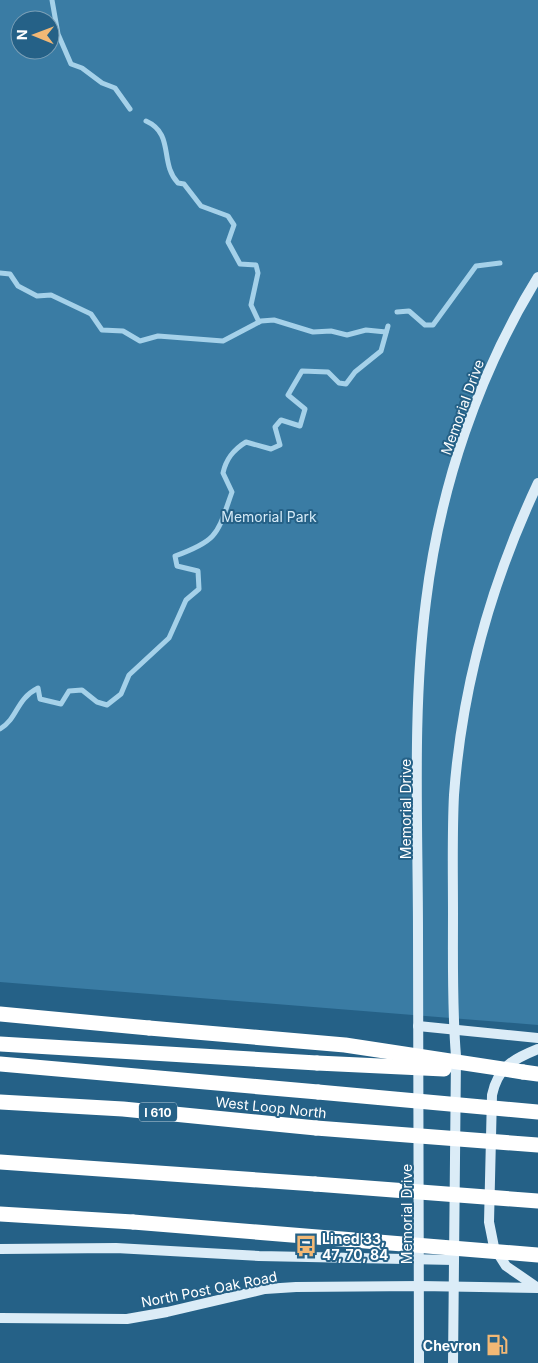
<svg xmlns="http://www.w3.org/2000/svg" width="538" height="1363" viewBox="0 0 538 1363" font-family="Inter,sans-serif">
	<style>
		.green { fill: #3a7ca4; fill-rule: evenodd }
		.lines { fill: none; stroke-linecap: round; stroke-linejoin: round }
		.stream { stroke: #a5d1e9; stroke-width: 5 }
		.secondary { stroke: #dbecf7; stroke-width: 10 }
		.highway { stroke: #fff; stroke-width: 15 }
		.highway-bridge { stroke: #fff; stroke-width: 15 }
		.labels { text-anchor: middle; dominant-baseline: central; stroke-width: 4; stroke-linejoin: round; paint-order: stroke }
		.shield { fill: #256187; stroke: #bed0db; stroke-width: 1 }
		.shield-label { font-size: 12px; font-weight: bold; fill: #fff }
		.street-label { font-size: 14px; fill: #fff; stroke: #256187 }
		.park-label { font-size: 14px; fill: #d5eaf7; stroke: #256187 }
		.poi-label { font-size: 14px; font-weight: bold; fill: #fff; stroke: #256187; text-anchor: start }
	</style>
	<rect width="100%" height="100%" fill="#256187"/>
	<!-- green -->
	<path class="green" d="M0,0H538V1025L0,982ZM20,20H50V50H20Z"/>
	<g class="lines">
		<!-- stream -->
		<g class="stream">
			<polyline points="52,0 58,34 71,64 82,68 102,83 115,88 130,109"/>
			<path d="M146,121C175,134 159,163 178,183L184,184L201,206L228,216L234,225L228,242L240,264L256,265L258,273L251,305L259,322"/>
			<polyline points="0,273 10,274 18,286 37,296 51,295 91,314 102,330 123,331 140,341 158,336 223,341 261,321 274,320 313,332 331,331 347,335 366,330 386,332"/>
			<polyline points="397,312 409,311 425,325 433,325 476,266 500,263"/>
			<path d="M0,729C19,717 15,700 38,688L40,699L61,704L69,691L82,690L97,702L107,705L121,694L129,675L169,638L186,600L199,589L198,571L177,566L175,556C219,540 217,534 232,492L223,473C226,459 233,450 246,442L271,449L280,445L275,427L281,420L300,426L305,409L288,395L302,371L328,372L339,383L346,384L355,372L381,351L388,326"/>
		</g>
		<!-- secondary -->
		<g class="secondary">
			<polyline points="418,1026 538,1038"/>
			<path d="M538,1049C513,1059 498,1067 492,1095L489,1222L494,1247L506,1266L538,1288"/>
			<polyline points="0,1249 116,1248 259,1256 454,1260"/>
			<polyline points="0,1318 127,1319 167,1312 265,1289 296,1287 420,1286 538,1288"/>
			<path d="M419,1363C418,1220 418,1077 418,934C418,825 412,709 426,601C440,487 478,374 538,277"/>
			<path d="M453,1363L456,1056C452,1009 453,961 453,913C453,874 452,834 454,795C462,686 491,583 538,483"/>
		</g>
		<!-- highway -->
		<g class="highway">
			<polyline points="0,1014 149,1028"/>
			<polyline points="0,1044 317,1063"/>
			<polyline points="0,1064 318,1092"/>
			<polyline points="523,1072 538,1074"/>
			<polyline points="0,1102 123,1109 316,1128"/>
			<polyline points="0,1162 315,1184"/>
			<polyline points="0,1214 133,1222"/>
		</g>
		<!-- highway-bridge -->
		<g class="highway-bridge">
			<polyline points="149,1028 345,1045 523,1072"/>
			<polyline points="317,1063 444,1069"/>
			<polyline points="318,1092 538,1112"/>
			<polyline points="316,1128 538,1145"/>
			<polyline points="315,1184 538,1201"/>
			<polyline points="133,1222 538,1255"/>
		</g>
	</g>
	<!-- icons -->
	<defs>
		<g id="bus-bare" transform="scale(1.725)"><path d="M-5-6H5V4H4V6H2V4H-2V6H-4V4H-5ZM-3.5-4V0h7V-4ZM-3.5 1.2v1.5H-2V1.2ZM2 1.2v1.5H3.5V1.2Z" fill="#f2b875" stroke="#256187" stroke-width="2.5" paint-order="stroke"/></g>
		<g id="fuel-bare" transform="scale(1.725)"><path d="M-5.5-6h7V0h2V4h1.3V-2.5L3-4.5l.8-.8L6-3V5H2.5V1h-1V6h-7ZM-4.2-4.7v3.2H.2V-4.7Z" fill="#f2b875" stroke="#256187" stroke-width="2.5" paint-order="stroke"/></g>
	</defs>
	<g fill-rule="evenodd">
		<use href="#bus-bare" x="306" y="1246"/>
		<use href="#fuel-bare" x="497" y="1345"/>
	</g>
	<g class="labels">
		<!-- shield labels -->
		<rect class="shield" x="139" y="1102.5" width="38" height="19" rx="4"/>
		<g class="shield-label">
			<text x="158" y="1112">I 610</text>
		</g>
		<!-- street labels -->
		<g class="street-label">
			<text transform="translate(462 407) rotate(-70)">Memorial Drive</text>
			<text transform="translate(405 809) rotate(-90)">Memorial Drive</text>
			<text transform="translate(271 1107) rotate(6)">West Loop North</text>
			<text transform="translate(406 1214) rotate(-90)">Memorial Drive</text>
			<text transform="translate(209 1289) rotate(-11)">North Post Oak Road</text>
		</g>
		<!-- park labels -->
		<g class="park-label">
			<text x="269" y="516">Memorial Park</text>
		</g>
		<!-- poi labels -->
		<g class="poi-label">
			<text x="322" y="1238">Lined 33,<tspan x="322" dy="16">47, 70, 84</tspan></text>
			<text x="481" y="1345" text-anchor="end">Chevron</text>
		</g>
	</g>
	<!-- north arrow -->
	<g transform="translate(35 35) rotate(271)"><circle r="24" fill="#256187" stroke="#7ca0b7"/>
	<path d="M0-4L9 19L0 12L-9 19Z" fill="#f2b875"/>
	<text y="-8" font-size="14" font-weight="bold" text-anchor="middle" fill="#ffffff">N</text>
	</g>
</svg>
